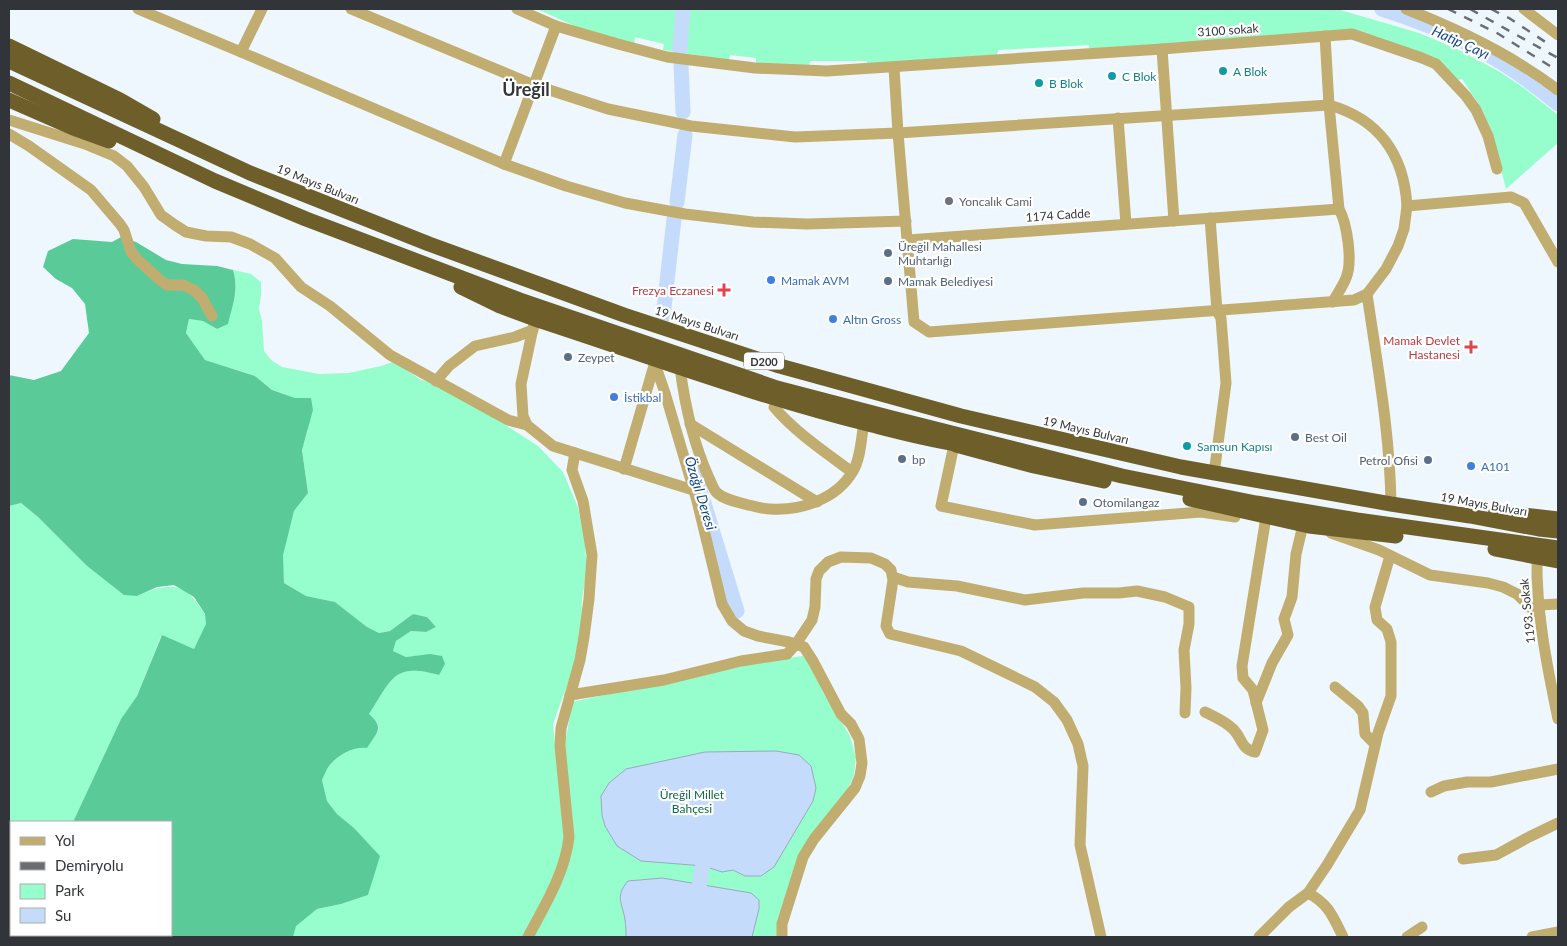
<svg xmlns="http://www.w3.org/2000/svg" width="1567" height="946" viewBox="0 0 1567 946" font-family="Lato,sans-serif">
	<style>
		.green { fill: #96fdcc }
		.forest { fill: #5aca99 }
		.water { fill: #c5dbfb; stroke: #99a9c1 }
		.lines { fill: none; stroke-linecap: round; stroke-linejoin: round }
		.river { stroke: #c5dbfb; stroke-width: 15 }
		.minor { stroke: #c1ad6f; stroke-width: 11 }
		.highway { stroke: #6e5e29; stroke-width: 15 }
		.rail { stroke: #696e73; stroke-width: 2.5; stroke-dasharray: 9 9; stroke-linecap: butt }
		.culture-dot { fill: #0f9aa8; stroke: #fff; stroke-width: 2 }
		.worship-dot { fill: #6b7280; stroke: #fff; stroke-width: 2 }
		.service-dot { fill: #5c6f8a; stroke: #fff; stroke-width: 2 }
		.shop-dot { fill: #3f7fe0; stroke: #fff; stroke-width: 2 }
		.health-dot { fill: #e0444e; stroke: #fff; stroke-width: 2 }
		.labels { text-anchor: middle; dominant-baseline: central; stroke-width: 4.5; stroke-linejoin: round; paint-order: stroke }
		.shield { fill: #fff; stroke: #6f7274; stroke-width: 1 }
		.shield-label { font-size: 11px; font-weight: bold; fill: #313539 }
		.street-label { font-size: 12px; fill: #313539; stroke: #fff }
		.culture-label { font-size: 12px; fill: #0d838f; stroke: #fff; text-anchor: start }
		.worship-label { font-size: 12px; fill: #5b616d; stroke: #fff; text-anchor: start }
		.service-label { font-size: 12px; fill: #4e5e75; stroke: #fff; text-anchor: start }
		.shop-label { font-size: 12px; fill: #366cbe; stroke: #fff; text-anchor: start }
		.health-label { font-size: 12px; fill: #be3a42; stroke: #fff; text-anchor: end }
		.park-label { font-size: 12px; fill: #116747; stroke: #fff }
		.water-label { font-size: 14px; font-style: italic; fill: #0e4487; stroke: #fff }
		.district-label { font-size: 18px; font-weight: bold; fill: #313539; stroke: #fff }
	</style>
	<rect width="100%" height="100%" fill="#eef6fe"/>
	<!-- green -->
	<g class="green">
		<polygon points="537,9 1337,9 1419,33 1457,49 1500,72 1524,88 1558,115 1558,143 1506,189 1490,127 1478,103 1462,79 1457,80 1367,35 1089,50 1089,45 998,50 997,55 867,66 867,61 810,61 809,67 756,64 756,58 730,55 729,60 663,50 664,44 635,37 634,44 579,28"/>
		<path d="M233,270L251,274L261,282V295L259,309L262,321L264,351L271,360L282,367L319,374L349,373L381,366L396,361L419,379L436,384L485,412L538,446L563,472L577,505L584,532L586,560L585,582L582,599L581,642L573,674L563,696L553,724L555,745L564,751L572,702L753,663L803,656L813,668L824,694L850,736L856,757L854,775L846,793L810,837L779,937H293L295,926L317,909L341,904L368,895L379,856L354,828L337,814L327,801L322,780C324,776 326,770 329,766C337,755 354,746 367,747C377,733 386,728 369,714C392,679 393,662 439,675L418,656L406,657L393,651L396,641L411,631L426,632L436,627L427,617L413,614L390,631L379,633L367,627L335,602L306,596L284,583L282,555L294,511L308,493L302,449L308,430L295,398L272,390L255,376L205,360L186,333L189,319L203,321L217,329C233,307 240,297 233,270Z"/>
		<path d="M21,503L38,517L86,565L137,596C162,585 182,579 199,606C203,611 207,617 206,624C205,632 198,642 194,649L161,636L137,696L121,719L73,822H11V935H46V937H9V506Z"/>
	</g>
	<!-- forest -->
	<path class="forest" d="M121,237L136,242L166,260L182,264L217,266L233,270C239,291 233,303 228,324L217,329L203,321L189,319L186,333L205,360L255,376L272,390L295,398H311L313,410L302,450L308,493L294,511L283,555L284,583L306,596L335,602L367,627L379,633L390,631L413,614L427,617L436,627L426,632L411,631L396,641L393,651L406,657L430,654L442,656L445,664L439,675C393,662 392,679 369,714C385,728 377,732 367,748C354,746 337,755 329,766C326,770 324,776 322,780L327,801L337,814L354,828L380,856L368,895L341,904L317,909L296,926L293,937H46V935H171V822H73L121,719L137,696L162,635L194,649L206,624L205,614L194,597L174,585L157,587L137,596L124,595L86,565L38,517L21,503L9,506V375L34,380L61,371L89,333L85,304L72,288L56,279L43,267L48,251L73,239L112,242Z"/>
	<!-- water -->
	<g class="water">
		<polygon points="776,751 799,755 811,766 816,788 813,801 774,867 761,876 745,876 733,870 722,872 704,866 641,861 617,846 605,826 602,815 601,796 609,783 626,769 705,752"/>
		<path d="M662,878L751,893L759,900V909L752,937H626C626,932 626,926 625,920C623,904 614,897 628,881Z"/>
	</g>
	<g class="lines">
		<!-- river -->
		<g class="river">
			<path d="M1382,9C1451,31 1502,57 1558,104"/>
			<polyline points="680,49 683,9"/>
			<polyline points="681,65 683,112"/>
			<polyline points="677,202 685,135"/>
			<polyline points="663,317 674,219"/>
			<polyline points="695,474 737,611"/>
			<polyline points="691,937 706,845"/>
		</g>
		<!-- minor -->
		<g class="minor">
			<polyline points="138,9 241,52"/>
			<polyline points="262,9 241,52 504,164 566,186 625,203 685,214 753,222 807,224 906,221"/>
			<path d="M351,9L534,85L608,109L691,126L795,137L898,133L1329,105C1379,119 1404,155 1407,206"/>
			<polyline points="517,9 556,26"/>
			<path d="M1406,9C1460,30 1512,55 1558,90"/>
			<polyline points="1524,9 1558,35"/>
			<path d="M1325,36L1329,105L1339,209C1347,223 1353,262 1346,278C1343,286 1337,294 1333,302"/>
			<polyline points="1162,49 1174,221"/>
			<polyline points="894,68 898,133 914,322 929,332 1354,300 1367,294 1386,269 1398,246 1404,229 1407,206 1511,197 1524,203 1558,262"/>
			<polyline points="1118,118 1126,224"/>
			<polyline points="9,120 85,144 114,156 127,166 144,187 161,215 175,225 186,232 206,236 231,237 250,244 275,258 301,287 330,306 390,355 508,420 527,425"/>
			<polyline points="9,134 29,146 91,190 120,224 124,230 131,252 138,260 160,280 167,285 183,285 194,290 202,298 212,316"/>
			<polyline points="504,164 556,26 618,44 667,57 755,68 827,71 1162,49 1352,34 1422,58 1436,64 1466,96 1476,110 1488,136 1497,169"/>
			<polyline points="1210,218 1217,311 1221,318 1226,383 1214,474"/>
			<polyline points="908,240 1339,209"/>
			<path d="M1367,294C1377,363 1390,433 1391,504"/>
			<polyline points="535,319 521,384 523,416 527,425 553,446 693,490"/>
			<polyline points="655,364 665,393 697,501 722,604 732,621 744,631 758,636 789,642 804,647 813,661 841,714 851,724 859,739 862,763 860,776 855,788 814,839 803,857 782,924 782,937"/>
			<path d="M680,368C685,406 693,443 709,478C711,482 713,488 716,492C724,500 738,502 748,505C755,506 763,509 770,509C801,511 837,499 853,471C861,458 861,438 864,423"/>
			<polyline points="436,381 449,366 475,346 515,337 533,330"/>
			<path d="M774,407C795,432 825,452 852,472"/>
			<polyline points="690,424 817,502"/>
			<polyline points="954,445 941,506 1035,525 1201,512 1235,517"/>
			<polyline points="624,469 655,362"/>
			<polyline points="1331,533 1379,550 1430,575 1488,583 1503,587 1517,594 1540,617"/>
			<path d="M1537,558C1536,612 1547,666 1558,719"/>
			<polyline points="893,577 908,582 957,586 1025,600 1083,593 1119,593 1137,591 1165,597 1189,607 1189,624 1184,650 1186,688 1185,713"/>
			<polyline points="1539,605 1558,604"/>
			<polyline points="1335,687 1358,706 1363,713 1365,734 1375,744"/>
			<polyline points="570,695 664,680 741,661 787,654 796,644 812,620 815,607 816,579 819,571 828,562 841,557 871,558 885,564 891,570 893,580 886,626 890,634 961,651 1035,687 1054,702 1067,720 1078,744 1083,766 1080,845 1101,937"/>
			<polyline points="1256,703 1272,663 1288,635 1284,619 1292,597 1296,554 1303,525"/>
			<path d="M1205,712C1215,717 1225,721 1233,729C1242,738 1241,749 1255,752L1263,730L1253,690L1243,678L1242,666L1266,517"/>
			<polyline points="1431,792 1444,786 1467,782 1491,782 1558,769"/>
			<polyline points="1463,859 1496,855 1529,837 1558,823"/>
			<path d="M1308,893C1329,904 1333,917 1343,937"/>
			<path d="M528,937C545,905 565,873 569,837L560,746L561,728L580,660L584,637L589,599L592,555L583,501L572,470L575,453"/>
			<polyline points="1259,937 1289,907 1308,893 1327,865 1360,810 1378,733 1391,696 1391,642 1387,629 1377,620 1375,607 1390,556"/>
			<polyline points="1407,937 1422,927"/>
			<polyline points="1532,937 1558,932"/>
		</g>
		<!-- highway -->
		<g class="highway">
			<polyline points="9,46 120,100 153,119"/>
			<polyline points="9,61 250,173 429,244 624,315 776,365 961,416 1181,467 1391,504 1470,516 1539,529 1558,531"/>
			<polyline points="9,83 215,181 306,219 520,300 777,388 892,418 1122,476 1256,503 1357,520 1558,548"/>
			<polyline points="9,100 73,128 109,141"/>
			<path d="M461,287L500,306L535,319C646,355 755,396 868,424C900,432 932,441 965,445"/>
			<polyline points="956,445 1034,466 1104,481"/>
			<polyline points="1190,499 1309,526 1396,536"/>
			<polyline points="1495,514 1507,513 1558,519"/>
			<polyline points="1495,549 1558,561"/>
		</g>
		<!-- rail -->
		<g class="rail">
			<polyline points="1448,9 1497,33 1558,71"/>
			<polyline points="1470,9 1558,58"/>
			<polyline points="1491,9 1509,18 1550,45"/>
		</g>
	</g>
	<!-- markers -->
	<g class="culture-dot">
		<circle cx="1223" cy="71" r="5"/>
		<circle cx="1112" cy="76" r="5"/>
		<circle cx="1039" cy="83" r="5"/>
		<circle cx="1187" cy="446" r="5"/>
	</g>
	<circle class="worship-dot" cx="949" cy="201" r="5"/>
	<g class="service-dot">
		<circle cx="888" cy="253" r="5"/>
		<circle cx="888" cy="281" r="5"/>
		<circle cx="568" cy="357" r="5"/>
		<circle cx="1295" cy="437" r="5"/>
		<circle cx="902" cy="459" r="5"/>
		<circle cx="1428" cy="460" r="5"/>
		<circle cx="1083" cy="502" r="5"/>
	</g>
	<g class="shop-dot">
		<circle cx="771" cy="280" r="5"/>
		<circle cx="833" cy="319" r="5"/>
		<circle cx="614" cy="397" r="5"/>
		<circle cx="1471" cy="466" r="5"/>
	</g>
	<g class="health-dot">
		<path d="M721.5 282.5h5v5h5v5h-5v5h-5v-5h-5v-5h5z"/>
		<path d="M1468.5 339.5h5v5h5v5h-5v5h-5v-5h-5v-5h5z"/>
	</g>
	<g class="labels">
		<!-- shield labels -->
		<rect class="shield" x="744" y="352.5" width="40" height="17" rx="4"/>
		<g class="shield-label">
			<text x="764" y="361">D200</text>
		</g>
		<!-- street labels -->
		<g class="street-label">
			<text transform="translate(1228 30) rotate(-4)">3100 sokak</text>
			<text transform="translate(318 184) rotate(22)">19 Mayıs Bulvarı</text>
			<text transform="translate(1058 215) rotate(-4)">1174 Cadde</text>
			<text transform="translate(697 323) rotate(18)">19 Mayıs Bulvarı</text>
			<text transform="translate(1086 430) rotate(13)">19 Mayıs Bulvarı</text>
			<text transform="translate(1484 504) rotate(10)">19 Mayıs Bulvarı</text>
			<text transform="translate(1527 611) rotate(-96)">1193. Sokak</text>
		</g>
		<!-- culture labels -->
		<g class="culture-label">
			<text x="1233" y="71">A Blok</text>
			<text x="1122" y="76">C Blok</text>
			<text x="1049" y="83">B Blok</text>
			<text x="1197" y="446">Samsun Kapısı</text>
		</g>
		<!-- worship labels -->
		<g class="worship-label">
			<text x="959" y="201">Yoncalık Cami</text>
		</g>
		<!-- service labels -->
		<g class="service-label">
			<text x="898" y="246">Üreğil Mahallesi<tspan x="898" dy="14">Muhtarlığı</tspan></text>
			<text x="898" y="281">Mamak Belediyesi</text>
			<text x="578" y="357">Zeypet</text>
			<text x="1305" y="437">Best Oil</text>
			<text x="912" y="459">bp</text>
			<text x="1418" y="460" text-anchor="end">Petrol Ofisi</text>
			<text x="1093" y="502">Otomilangaz</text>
		</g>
		<!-- shop labels -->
		<g class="shop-label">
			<text x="781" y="280">Mamak AVM</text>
			<text x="843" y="319">Altın Gross</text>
			<text x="624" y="397">İstikbal</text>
			<text x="1481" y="466">A101</text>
		</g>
		<!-- health labels -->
		<g class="health-label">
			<text x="714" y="290">Frezya Eczanesi</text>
			<text x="1460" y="340">Mamak Devlet<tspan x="1460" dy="14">Hastanesi</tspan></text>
		</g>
		<!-- park labels -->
		<g class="park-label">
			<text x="692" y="794">Üreğil Millet<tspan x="692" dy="14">Bahçesi</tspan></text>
		</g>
		<!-- water labels -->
		<g class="water-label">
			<text transform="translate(1461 42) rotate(24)">Hatip Çayı</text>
			<text transform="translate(701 493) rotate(73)">Özağıl Deresi</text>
		</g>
		<!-- district labels -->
		<g class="district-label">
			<text x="526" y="89">Üreğil</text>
		</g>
	</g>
	<!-- border -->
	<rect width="1567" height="946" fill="none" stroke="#313539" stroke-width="20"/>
	<!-- legend -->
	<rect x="10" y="821" width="162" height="115" fill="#ffffff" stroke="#adaeb0"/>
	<rect x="20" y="837" width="25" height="8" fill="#c1ad6f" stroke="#adaeb0"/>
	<text x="55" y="846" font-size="15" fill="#313539">Yol</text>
	<rect x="20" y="862" width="25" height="8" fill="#696e73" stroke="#adaeb0"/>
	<text x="55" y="871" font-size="15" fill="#313539">Demiryolu</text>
	<rect x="20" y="884" width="25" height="15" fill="#96fdcc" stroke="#adaeb0"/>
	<text x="55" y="896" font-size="15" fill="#313539">Park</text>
	<rect x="20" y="908" width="25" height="15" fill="#c5dbfb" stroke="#adaeb0"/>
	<text x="55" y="921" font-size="15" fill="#313539">Su</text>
</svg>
